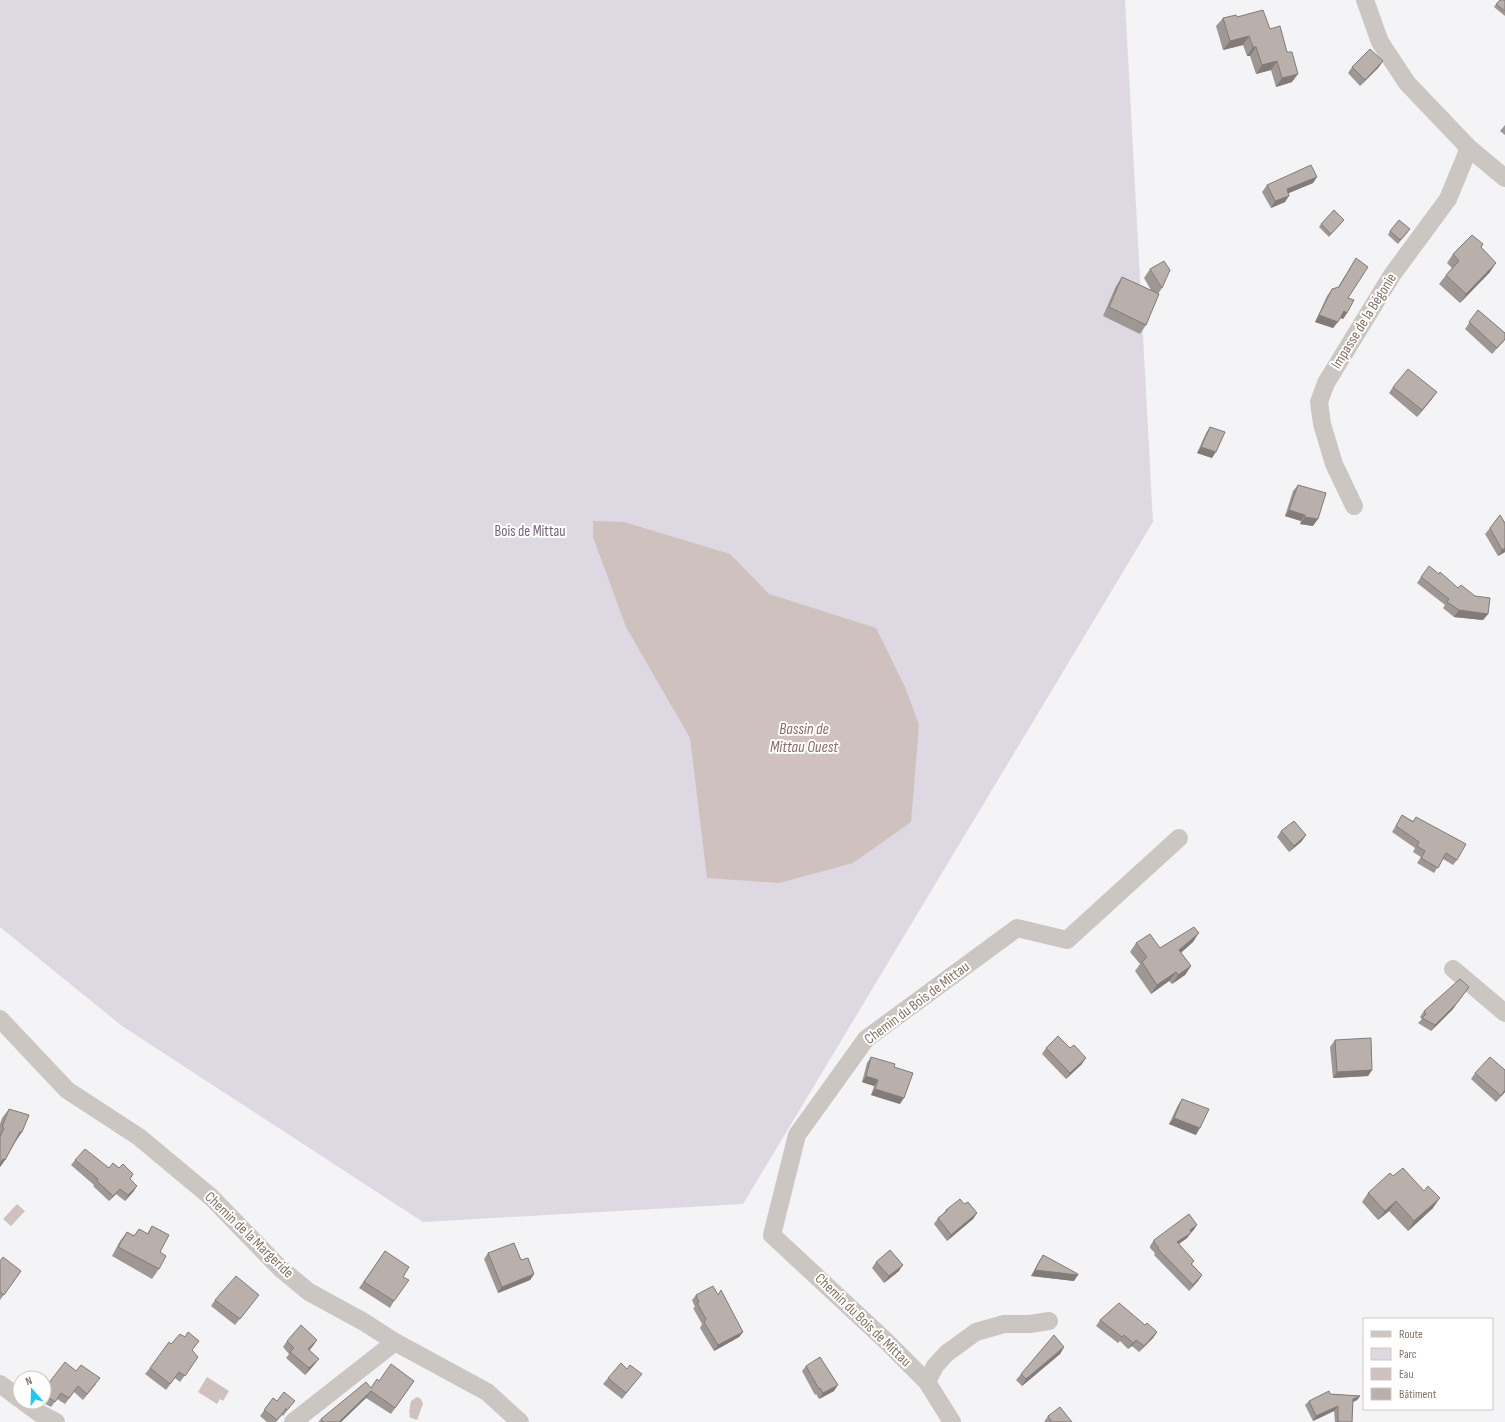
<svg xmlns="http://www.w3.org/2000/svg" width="1505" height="1422" viewBox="0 0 1505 1422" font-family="'Sofia Sans Condensed',sans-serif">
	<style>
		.green { fill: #ddd8e2 }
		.water { fill: #cfc2be }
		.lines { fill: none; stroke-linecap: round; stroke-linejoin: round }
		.street { stroke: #cbc6c2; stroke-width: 18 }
		.wall { fill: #9f9793 }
		.shaded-wall { fill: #827b78 }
		.building { fill: #b9b0ab; stroke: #827b78 }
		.labels { text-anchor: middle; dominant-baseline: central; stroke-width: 4; stroke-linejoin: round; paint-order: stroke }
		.street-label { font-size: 15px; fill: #877264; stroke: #fff }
		.park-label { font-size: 15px; fill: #77637e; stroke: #fff }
		.water-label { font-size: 16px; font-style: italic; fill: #8b6d64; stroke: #fff }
	</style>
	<rect width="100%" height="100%" fill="#f4f4f7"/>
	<!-- green -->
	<polygon class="green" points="0,0 1125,0 1153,522 743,1204 423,1222 122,1026 0,927"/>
	<!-- water -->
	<g class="water">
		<polygon points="593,521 624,522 730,554 769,594 876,628 905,687 919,725 911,822 853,863 779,883 707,878 690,738 626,627 593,537"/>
		<polygon points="17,1204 25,1211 11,1226 3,1219"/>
		<polygon points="207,1377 229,1391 223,1401 220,1399 217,1404 198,1392"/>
		<polygon points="417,1397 421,1399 423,1404 417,1420 409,1417 410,1414 409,1412 411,1401"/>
	</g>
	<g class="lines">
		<!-- street -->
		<g class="street">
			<polyline points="1365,0 1380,42 1407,83 1469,148 1505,178"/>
			<polyline points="1354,506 1334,464 1322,424 1319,402 1326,383 1392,275 1448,199 1469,148"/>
			<polyline points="1453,969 1505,1013"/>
			<polyline points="0,1019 67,1090 139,1137 211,1197 280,1268 309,1292 364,1322 395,1342 487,1392 520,1422"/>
			<polyline points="927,1382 935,1366 947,1353 976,1332 1004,1324 1030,1324 1049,1321"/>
			<polyline points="0,1384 20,1399"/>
			<polyline points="24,1402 39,1413 56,1422"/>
			<polyline points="293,1422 395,1342"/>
			<polyline points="952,1422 927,1382 886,1341 772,1235 797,1135 866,1039 1017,928 1067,940 1179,838"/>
		</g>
	</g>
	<!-- wall -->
	<g class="wall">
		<polygon points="1505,0 1505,16 1494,7 1496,4"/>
		<polygon points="1237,17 1270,29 1292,82 1276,87 1271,70 1256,74 1250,56 1247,56 1243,45 1223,50 1216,26 1223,18"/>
		<polygon points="1383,61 1378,68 1360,86 1348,73 1352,67"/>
		<polygon points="1505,125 1505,135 1500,131"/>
		<polygon points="1317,177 1313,183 1288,193 1285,202 1271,208 1262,192 1267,185"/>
		<polygon points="1344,220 1329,237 1319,227 1321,224"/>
		<polygon points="1390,231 1408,232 1398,244 1388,235"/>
		<polygon points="1481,248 1490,272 1460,303 1439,284 1446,275 1452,268 1447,263 1453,254"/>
		<polygon points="1356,258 1348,298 1347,313 1343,319 1340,318 1333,328 1315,322 1327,296 1332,289 1338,287"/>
		<polygon points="1150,269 1162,288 1158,294 1146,325 1140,334 1103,316 1116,286 1122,277 1151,290 1144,278"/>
		<polygon points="1478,310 1505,333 1505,340 1492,354 1465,329"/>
		<polygon points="1393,387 1432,399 1417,417 1389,393"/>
		<polygon points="1210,427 1212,458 1197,453 1206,433"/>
		<polygon points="1298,485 1313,526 1300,524 1301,521 1285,516 1293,491"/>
		<polygon points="1490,528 1505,552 1498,556 1485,534"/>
		<polygon points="1421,577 1488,614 1483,620 1454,617 1443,608 1445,605 1417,583"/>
		<polygon points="1402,815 1413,821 1416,817 1457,860 1453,865 1443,859 1434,873 1417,863 1421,857 1413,852 1415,848 1392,832"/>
		<polygon points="1281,831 1306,835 1301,842 1289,852 1277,837"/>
		<polygon points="1193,942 1181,953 1191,966 1185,975 1172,984 1169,981 1151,994 1135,971 1140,964 1130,952 1136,943 1160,948"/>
		<polygon points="1453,1009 1431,1031 1418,1023 1422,1019 1420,1017 1424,1011"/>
		<polygon points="1335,1040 1372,1070 1368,1076 1333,1078 1330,1047"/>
		<polygon points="1046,1048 1082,1064 1066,1079 1042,1054"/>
		<polygon points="871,1057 900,1104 871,1095 874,1086 862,1082 867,1063"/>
		<polygon points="1505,1070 1505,1092 1496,1102 1471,1079 1475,1073"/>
		<polygon points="1182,1099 1196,1135 1169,1124 1178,1105"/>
		<polygon points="9,1109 16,1141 5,1160 0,1167 0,1124 2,1118"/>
		<polygon points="75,1160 109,1168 137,1186 133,1192 125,1201 116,1194 109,1201 93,1186 94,1185 71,1165"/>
		<polygon points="1393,1176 1424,1191 1433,1208 1408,1231 1389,1211 1378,1220 1362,1202 1368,1193"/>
		<polygon points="964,1204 977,1213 973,1219 947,1241 934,1224 938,1218 942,1215 946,1210"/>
		<polygon points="152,1226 160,1252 159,1269 152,1279 112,1256 120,1241 127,1232 134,1236 139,1229 147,1234"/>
		<polygon points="1193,1231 1191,1232 1187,1238 1179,1244 1194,1261 1192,1264 1202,1275 1198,1281 1189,1291 1154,1255 1155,1253 1150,1248 1150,1246 1154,1240"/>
		<polygon points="385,1251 403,1277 394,1301 390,1308 359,1288"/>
		<polygon points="488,1253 521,1260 534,1274 530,1280 498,1293 484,1259"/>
		<polygon points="1043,1255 1074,1281 1031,1276 1039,1261"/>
		<polygon points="0,1261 21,1271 0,1300"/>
		<polygon points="876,1262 899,1271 884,1283 872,1268"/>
		<polygon points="696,1295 718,1295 743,1332 739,1337 714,1351 700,1328 702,1324 693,1308 695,1307 692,1300"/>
		<polygon points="215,1300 254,1301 235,1325 211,1306"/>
		<polygon points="1100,1320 1145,1325 1157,1332 1153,1338 1139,1352 1132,1346 1128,1349 1120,1341 1118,1343 1096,1326"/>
		<polygon points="317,1340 309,1350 319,1359 314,1365 305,1375 286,1358 289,1354 283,1347 287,1341"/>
		<polygon points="171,1344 192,1351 198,1357 180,1382 175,1378 166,1390 145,1374 150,1368"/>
		<polygon points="1064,1347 1060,1354 1022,1386 1016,1380 1021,1374"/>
		<polygon points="806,1366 834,1391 819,1399 816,1394 815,1395 802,1371"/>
		<polygon points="627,1369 637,1380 622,1399 603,1384 608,1378"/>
		<polygon points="76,1371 96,1384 83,1400 74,1392 65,1404 57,1399 51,1407 42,1402 44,1402 44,1389"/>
		<polygon points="379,1381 414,1381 391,1414 366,1398 341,1422 318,1422 321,1419 371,1388"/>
		<polygon points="1330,1394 1360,1396 1357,1400 1353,1402 1352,1422 1335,1422 1334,1411 1313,1421 1305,1405 1309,1401"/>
		<polygon points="273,1398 277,1401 290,1407 283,1416 282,1415 276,1422 267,1422 260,1416"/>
		<polygon points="1048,1416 1072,1422 1044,1422"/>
	</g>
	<!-- shaded-wall -->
	<g class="shaded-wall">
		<polygon points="1249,36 1243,45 1223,50 1230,41"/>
		<polygon points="1253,47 1256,47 1250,56 1247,56"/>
		<polygon points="1277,61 1271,70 1256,74 1262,65"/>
		<polygon points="1383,61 1378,68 1360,86 1365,80"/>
		<polygon points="1298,74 1292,82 1276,87 1282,78"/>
		<polygon points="1317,177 1313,183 1282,196 1287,189"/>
		<polygon points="1289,196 1285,202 1271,208 1275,201"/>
		<polygon points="1496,263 1490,272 1460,303 1466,294"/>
		<polygon points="1344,311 1347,313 1343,319 1339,317"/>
		<polygon points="1319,315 1338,322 1333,328 1315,322"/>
		<polygon points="1437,392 1432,399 1417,417 1422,410"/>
		<polygon points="1201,447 1216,452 1212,458 1197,453"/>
		<polygon points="1289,510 1305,515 1301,521 1285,516"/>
		<polygon points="1305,517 1318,519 1313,526 1300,524"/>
		<polygon points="1505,548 1505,552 1498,556 1502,550"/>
		<polygon points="1459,610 1488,614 1483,620 1454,617"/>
		<polygon points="1306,835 1301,842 1289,852 1294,846"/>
		<polygon points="1199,933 1193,942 1173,959 1179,950"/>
		<polygon points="1191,966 1185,975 1172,984 1178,975"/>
		<polygon points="1176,972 1169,981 1151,994 1157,985"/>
		<polygon points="1469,987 1453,1009 1431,1031 1435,1025"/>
		<polygon points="1086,1058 1082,1064 1066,1079 1070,1073"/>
		<polygon points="1372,1070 1368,1076 1333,1078 1337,1072"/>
		<polygon points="866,1076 878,1080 874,1086 862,1082"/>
		<polygon points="875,1089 904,1098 900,1104 871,1095"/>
		<polygon points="1505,1090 1505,1092 1496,1102 1501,1096"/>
		<polygon points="1174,1118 1200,1128 1196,1135 1169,1124"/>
		<polygon points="20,1132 22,1132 16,1141 14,1141"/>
		<polygon points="3,1159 5,1160 0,1167 0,1163"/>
		<polygon points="137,1186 133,1192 125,1201 128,1195"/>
		<polygon points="120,1189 116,1194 109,1201 113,1196"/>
		<polygon points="1440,1198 1433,1208 1408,1231 1414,1221"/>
		<polygon points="1396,1201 1389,1211 1378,1220 1385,1211"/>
		<polygon points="977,1213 973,1219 947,1241 951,1235"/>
		<polygon points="1197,1225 1193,1231 1186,1235 1190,1230"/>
		<polygon points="1191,1233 1187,1238 1173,1248 1177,1242"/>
		<polygon points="903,1265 899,1271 884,1283 889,1276"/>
		<polygon points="1035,1270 1078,1275 1074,1281 1031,1276"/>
		<polygon points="534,1274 530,1280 498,1293 502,1287"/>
		<polygon points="1202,1275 1198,1281 1189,1291 1193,1285"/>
		<polygon points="743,1332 739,1337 714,1351 718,1345"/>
		<polygon points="1157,1332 1153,1338 1139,1352 1144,1346"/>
		<polygon points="317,1340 313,1346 304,1356 308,1349"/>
		<polygon points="1136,1340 1132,1346 1128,1349 1133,1343"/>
		<polygon points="1064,1347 1060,1354 1022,1386 1026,1379"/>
		<polygon points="319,1359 314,1365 305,1375 309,1368"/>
		<polygon points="838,1385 834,1391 819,1399 823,1393"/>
		<polygon points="371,1391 366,1398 341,1422 339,1422"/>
		<polygon points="1360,1396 1357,1400 1349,1404 1353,1399"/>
		<polygon points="1338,1406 1334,1411 1313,1421 1316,1416"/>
	</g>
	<!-- building -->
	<g class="building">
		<polygon points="1500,0 1505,0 1505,11 1496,4"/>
		<polygon points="1263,10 1270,29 1280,26 1287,52 1292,52 1298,74 1282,78 1277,61 1262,65 1256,47 1253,47 1249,36 1230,41 1223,18 1236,15 1237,17"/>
		<polygon points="1370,49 1383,61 1365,80 1352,67"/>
		<polygon points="1311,165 1317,177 1287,189 1289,196 1275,201 1267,185"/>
		<polygon points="1334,210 1344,220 1331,234 1321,224"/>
		<polygon points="1399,220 1410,229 1400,240 1390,231"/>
		<polygon points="1472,235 1483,244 1481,247 1496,263 1466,294 1446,275 1459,261 1453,254"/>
		<polygon points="1356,258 1368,267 1348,298 1354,300 1347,313 1344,311 1338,322 1319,315 1332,289 1339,287"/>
		<polygon points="1164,261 1170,270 1162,288 1150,269"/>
		<polygon points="1122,277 1159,294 1146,325 1109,307"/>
		<polygon points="1478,310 1505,333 1505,339 1497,348 1469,322"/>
		<polygon points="1408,369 1437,392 1422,410 1393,387"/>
		<polygon points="1210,427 1225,432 1216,452 1201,447"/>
		<polygon points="1298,485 1326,493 1318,519 1305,517 1305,515 1289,510"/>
		<polygon points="1500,515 1505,523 1505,548 1502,550 1490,528"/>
		<polygon points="1429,566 1439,574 1440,572 1458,588 1461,585 1475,596 1490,598 1488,614 1459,610 1447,602 1449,599 1421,577"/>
		<polygon points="1402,815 1413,822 1416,817 1466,844 1457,860 1446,853 1438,868 1421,858 1425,851 1417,846 1419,842 1396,826"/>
		<polygon points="1294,821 1306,835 1294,846 1281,831"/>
		<polygon points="1194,927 1199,933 1179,950 1191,966 1178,975 1176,972 1157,985 1142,962 1147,957 1136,943 1150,934 1160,948"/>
		<polygon points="1460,979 1469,987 1457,1003 1435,1025 1422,1018 1426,1014 1424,1011"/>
		<polygon points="1058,1036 1070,1048 1074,1045 1086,1058 1070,1073 1046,1048"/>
		<polygon points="1371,1038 1372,1070 1337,1072 1335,1040"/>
		<polygon points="871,1057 895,1064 894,1067 913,1073 904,1098 875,1089 878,1080 866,1076"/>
		<polygon points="1490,1057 1505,1070 1505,1090 1501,1096 1475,1073"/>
		<polygon points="1182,1099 1209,1109 1200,1128 1174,1118"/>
		<polygon points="9,1109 29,1115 22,1132 20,1132 5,1160 3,1159 0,1164 0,1137 4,1128 2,1127"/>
		<polygon points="85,1149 109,1168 113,1163 119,1168 123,1164 133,1174 130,1179 137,1186 128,1195 120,1189 113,1196 97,1181 98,1179 75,1160"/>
		<polygon points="1403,1168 1424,1191 1428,1186 1440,1198 1414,1221 1396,1201 1385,1211 1368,1193 1390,1173 1393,1176"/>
		<polygon points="960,1199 964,1204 968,1202 977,1213 951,1235 938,1218 947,1211 946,1210"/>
		<polygon points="1189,1214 1197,1225 1190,1230 1191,1233 1177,1242 1194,1261 1191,1264 1202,1275 1193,1285 1158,1249 1159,1248 1154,1242 1154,1240"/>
		<polygon points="152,1226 169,1235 160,1252 166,1256 159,1269 118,1247 127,1232 134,1236 139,1229 148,1234"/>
		<polygon points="514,1243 521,1260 528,1258 534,1274 502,1287 488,1253"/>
		<polygon points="890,1250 903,1265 889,1276 876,1262"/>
		<polygon points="385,1251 409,1267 403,1277 409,1280 394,1301 364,1282"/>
		<polygon points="1043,1255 1078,1274 1078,1275 1035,1270"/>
		<polygon points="3,1257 21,1271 4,1295 0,1292 0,1261"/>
		<polygon points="236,1276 259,1295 240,1319 215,1300"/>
		<polygon points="713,1286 718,1295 721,1290 743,1332 718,1345 704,1322 706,1319 697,1303 699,1302 696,1295"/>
		<polygon points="1119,1303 1145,1325 1147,1323 1157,1332 1144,1346 1136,1340 1133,1343 1124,1335 1122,1337 1100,1320"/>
		<polygon points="301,1325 317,1340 308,1349 319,1359 309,1368 290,1352 294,1348 287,1341"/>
		<polygon points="188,1332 199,1341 192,1350 198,1357 185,1376 179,1372 170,1384 150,1368 169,1342 171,1344 180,1334 185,1337"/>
		<polygon points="1054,1335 1064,1347 1026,1379 1021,1374"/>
		<polygon points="820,1357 838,1385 823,1393 820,1388 819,1389 806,1366"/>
		<polygon points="65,1362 76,1371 81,1365 100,1378 87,1394 78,1386 69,1398 61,1393 55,1402 44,1394 44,1389"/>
		<polygon points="621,1363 627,1369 630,1365 642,1374 626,1393 608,1378"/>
		<polygon points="391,1364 414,1381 395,1408 371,1391 339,1422 324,1422 321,1419 366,1382 371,1388 377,1379 379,1381"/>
		<polygon points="1329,1391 1330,1394 1360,1396 1353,1399 1352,1422 1338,1422 1338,1406 1316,1416 1309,1401"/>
		<polygon points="284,1392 295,1401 287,1410 285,1408 286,1409 277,1420 264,1410 273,1398 277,1401"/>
		<polygon points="1060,1407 1072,1422 1052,1422 1048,1416"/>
	</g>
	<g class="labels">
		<!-- street labels -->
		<g class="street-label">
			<text transform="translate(1364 321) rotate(-58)">Impasse de la Bégonie</text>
			<text transform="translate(917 1003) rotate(-37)">Chemin du Bois de Mittau</text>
			<text transform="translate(249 1235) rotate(44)">Chemin de la Margeride</text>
			<text transform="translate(863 1320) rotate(44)">Chemin du Bois de Mittau</text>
		</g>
		<!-- park labels -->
		<g class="park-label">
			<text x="530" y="531">Bois de Mittau</text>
		</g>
		<!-- water labels -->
		<g class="water-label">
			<text x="804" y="729">Bassin de<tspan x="804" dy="18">Mittau Ouest</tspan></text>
		</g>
	</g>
	<!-- legend -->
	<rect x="1363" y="1318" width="130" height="92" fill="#ffffff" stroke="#cfc7c1"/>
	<rect x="1371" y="1331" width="20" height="6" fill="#cbc6c2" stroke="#cfc7c1"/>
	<text x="1399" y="1338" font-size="12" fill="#877264">Route</text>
	<rect x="1371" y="1348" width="20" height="12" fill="#ddd8e2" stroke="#cfc7c1"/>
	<text x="1399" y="1358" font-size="12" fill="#877264">Parc</text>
	<rect x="1371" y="1368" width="20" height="12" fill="#cfc2be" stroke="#cfc7c1"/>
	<text x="1399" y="1378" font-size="12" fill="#877264">Eau</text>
	<rect x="1371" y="1388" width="20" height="12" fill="#b9b0ab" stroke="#cfc7c1"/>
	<text x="1399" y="1398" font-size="12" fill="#877264">Bâtiment</text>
	<!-- north arrow -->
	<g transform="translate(32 1390) rotate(340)"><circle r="19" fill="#ffffff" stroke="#cfc7c1"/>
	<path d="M0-3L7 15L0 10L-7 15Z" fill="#1bc9f1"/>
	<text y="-6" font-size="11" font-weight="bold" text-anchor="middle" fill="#877264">N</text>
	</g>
</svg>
